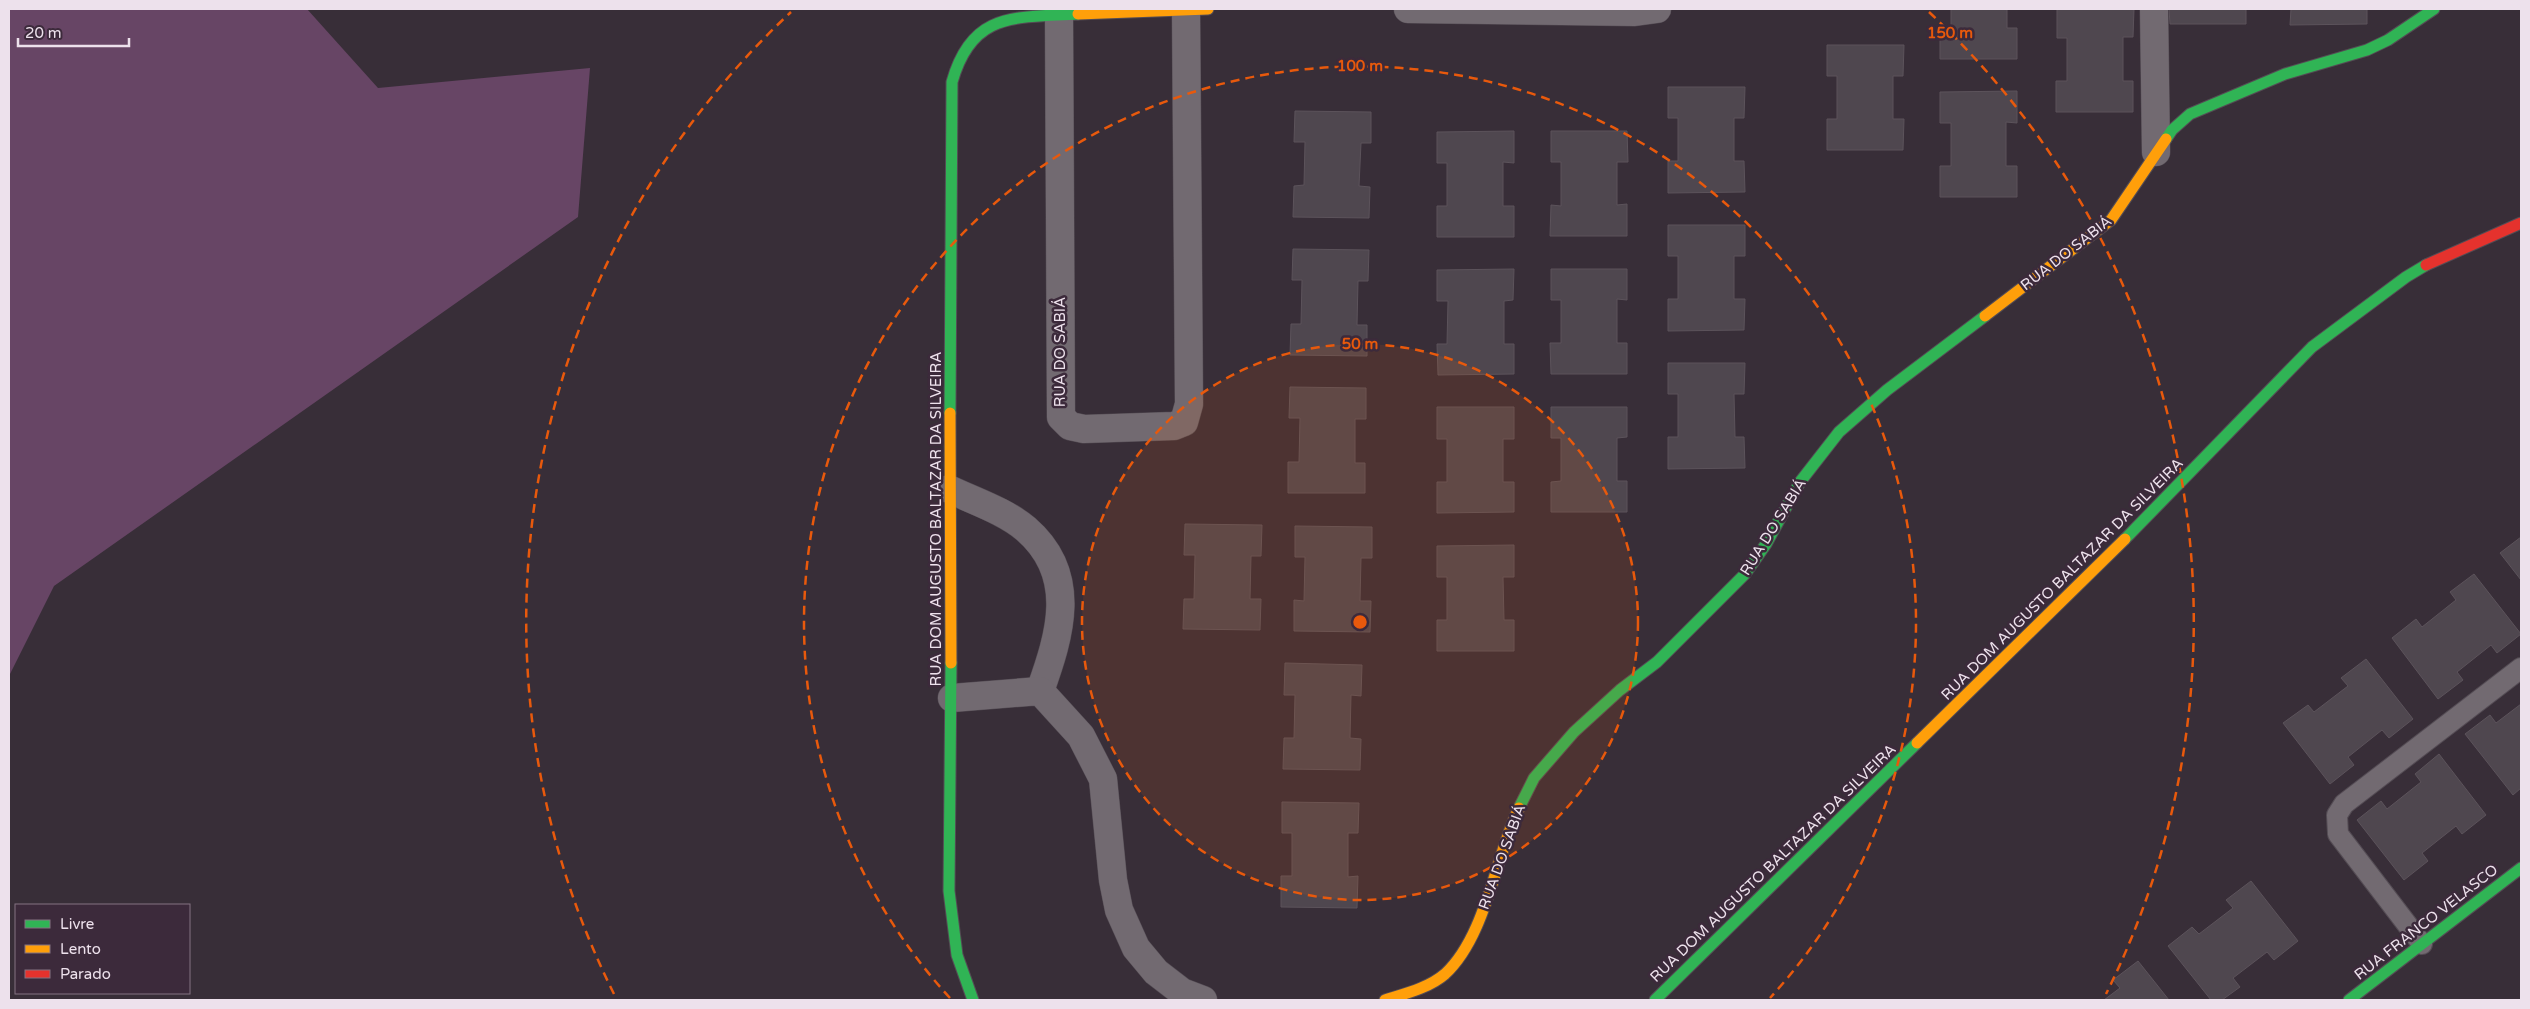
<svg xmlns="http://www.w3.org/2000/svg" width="2530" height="1009" viewBox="0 0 2530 1009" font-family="'Varela Round',sans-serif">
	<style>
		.forest { fill: #674565 }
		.building { fill: #4f474f; stroke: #5c535b }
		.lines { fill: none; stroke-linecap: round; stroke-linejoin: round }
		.lane-casing { stroke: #544c54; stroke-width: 22 }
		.street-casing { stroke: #544c54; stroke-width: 29 }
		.fast-casing { stroke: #544c54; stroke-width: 13 }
		.slow-casing { stroke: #544c54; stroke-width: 13 }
		.jam-casing { stroke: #544c54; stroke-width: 13 }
		.lane { stroke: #726a71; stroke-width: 20 }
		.street { stroke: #726a71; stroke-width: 28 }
		.fast { stroke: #30b455; stroke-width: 11 }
		.slow { stroke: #ff9f0a; stroke-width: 11 }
		.jam { stroke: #e5322d; stroke-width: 11 }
		.ring { fill: none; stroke: #e8590c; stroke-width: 2.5; stroke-dasharray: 9 6 }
		.labels { text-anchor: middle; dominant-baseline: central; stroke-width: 5; stroke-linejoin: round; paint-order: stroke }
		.street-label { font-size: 15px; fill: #ede1ec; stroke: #3c2a3b }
		.centre { fill: #e8590c; stroke: #3c2a3b; stroke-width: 2.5 }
		.ring-label { font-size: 15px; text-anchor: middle; font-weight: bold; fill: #e8590c; stroke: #3c2a3b; stroke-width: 5; stroke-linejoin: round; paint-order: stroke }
	</style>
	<rect width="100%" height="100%" fill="#382e38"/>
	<!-- forest -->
	<polygon class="forest" points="9,9 307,9 378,88 590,68 578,217 54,586 9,676"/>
	<!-- building -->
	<g class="building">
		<polygon points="1951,9 2007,9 2007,28 2017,28 2017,59 1940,59 1940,28 1951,28"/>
		<polygon points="2057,9 2134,9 2133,37 2123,37 2123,81 2133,81 2133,112 2056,112 2056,81 2067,81 2067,38 2057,38"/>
		<polygon points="2169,9 2246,9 2246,24 2170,24"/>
		<polygon points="2291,9 2367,9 2367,24 2290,25"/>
		<polygon points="1827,45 1904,45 1903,76 1893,76 1893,119 1904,119 1903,150 1827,150 1827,119 1837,119 1837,76 1827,76"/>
		<polygon points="1668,87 1745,87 1744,118 1734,118 1734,161 1744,161 1745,192 1668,193 1668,161 1678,161 1678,118 1668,118"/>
		<polygon points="2017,91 2017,123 2006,122 2006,166 2017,166 2017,197 1940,197 1940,166 1951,166 1951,123 1940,123 1940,92"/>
		<polygon points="1295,111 1371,112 1371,143 1361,143 1359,186 1370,187 1369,218 1293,217 1294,186 1304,185 1305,142 1294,142"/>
		<polygon points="1514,131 1514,163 1503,162 1503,206 1514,206 1514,237 1437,237 1437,206 1447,206 1447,163 1437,163 1437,132"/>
		<polygon points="1551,131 1627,131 1628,162 1617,162 1617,205 1627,204 1627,236 1550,236 1551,205 1561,206 1561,162 1551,162"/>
		<polygon points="1668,225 1745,225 1745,256 1734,256 1734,299 1745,299 1744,330 1668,331 1668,299 1678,299 1678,256 1668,256"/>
		<polygon points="1293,249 1369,250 1368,281 1358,281 1357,325 1367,325 1367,356 1290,355 1291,324 1301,324 1302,280 1292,280"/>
		<polygon points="1514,269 1513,300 1504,301 1504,344 1514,344 1514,374 1438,375 1437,344 1447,344 1448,301 1437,301 1437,270"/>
		<polygon points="1551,269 1627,269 1627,300 1617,299 1617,343 1627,343 1627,374 1551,374 1550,343 1561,343 1561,300 1551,300"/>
		<polygon points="1668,363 1745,363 1744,394 1734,394 1735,437 1744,437 1745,468 1668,469 1668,437 1678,437 1678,394 1668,394"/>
		<polygon points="1290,387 1366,388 1366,419 1355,419 1355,463 1365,463 1365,493 1288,493 1288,462 1299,462 1300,418 1289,418"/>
		<polygon points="1437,407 1514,407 1514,439 1503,439 1503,482 1514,482 1514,512 1437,513 1437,482 1447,482 1447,439 1437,439"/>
		<polygon points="1551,407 1627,407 1627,437 1617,438 1617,481 1627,481 1627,512 1551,512 1551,482 1561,481 1561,438 1551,438"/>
		<polygon points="1185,524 1262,525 1261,556 1251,556 1250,599 1261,599 1260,630 1183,629 1184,599 1194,599 1195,555 1184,555"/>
		<polygon points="1295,526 1372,527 1372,558 1361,558 1360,601 1371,601 1370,632 1294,631 1294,600 1304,601 1305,557 1295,557"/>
		<polygon points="2521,537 2521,580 2500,553"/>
		<polygon points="1514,545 1514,577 1503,577 1504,620 1514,620 1514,651 1437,651 1437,620 1447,620 1447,577 1437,577 1437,546"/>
		<polygon points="2474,574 2521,634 2497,653 2491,645 2457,672 2463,680 2438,699 2392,638 2416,619 2422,627 2456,600 2450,592"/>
		<polygon points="2366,659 2413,719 2389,738 2382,730 2348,757 2354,765 2330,784 2283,723 2308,705 2314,712 2348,686 2341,678"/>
		<polygon points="1285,663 1362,665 1361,696 1351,695 1350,738 1361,739 1360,770 1283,769 1284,738 1294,738 1295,695 1284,695"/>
		<polygon points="2521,704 2521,788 2513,795 2465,734 2490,715 2496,723"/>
		<polygon points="2439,754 2486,815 2462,834 2456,826 2422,853 2428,861 2404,880 2357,820 2381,801 2387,809 2421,782 2415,774"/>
		<polygon points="1282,802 1359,803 1358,833 1348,833 1348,877 1358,876 1357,908 1281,907 1281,876 1292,876 1292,833 1282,833"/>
		<polygon points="2251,881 2298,941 2274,960 2267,952 2233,978 2240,987 2222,1000 2211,1000 2168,946 2192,927 2199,934 2233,908 2226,900"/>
		<polygon points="2138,961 2169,1000 2104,1000 2120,988 2113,980"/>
	</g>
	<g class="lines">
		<!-- lane casing -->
		<g class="lane-casing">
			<polyline id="lane" points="2422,944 2338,834 2337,815 2344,804 2521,668"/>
		</g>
		<!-- street casing -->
		<g class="street-casing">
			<g id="street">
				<polyline points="1408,9 1635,12 1657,9"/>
				<polyline points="2154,9 2156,152"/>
				<polyline points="1059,15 1061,417 1070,426 1084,429 1174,426 1184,422 1189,404 1186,9"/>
				<path d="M949,489C974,501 1005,511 1026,529C1079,575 1060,635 1040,691"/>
				<polyline points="952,698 1040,691 1081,736 1103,779 1113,880 1119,910 1136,948 1156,972 1182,992 1203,1000"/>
			</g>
		</g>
		<!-- fast casing -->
		<g class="fast-casing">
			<g id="fast">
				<polyline points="2166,139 2172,130 2190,114 2285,74 2367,50 2388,40 2434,9"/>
				<path d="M950,413L952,82C972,11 1015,18 1078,14"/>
				<polyline points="2125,539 2312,347 2406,277 2426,265"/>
				<polyline points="951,663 949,891 957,955 973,1000"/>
				<polyline points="1519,808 1534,778 1574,732 1620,690 1657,662 1745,574 1766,544 1800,482 1839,432 1887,390 1985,316"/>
				<polyline points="1655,1000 1917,743"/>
				<polyline points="2349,1000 2521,868"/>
			</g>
		</g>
		<!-- slow casing -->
		<g class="slow-casing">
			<g id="slow">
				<polyline points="1078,14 1208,9"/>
				<polyline points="1985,316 2111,220 2166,139"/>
				<polyline points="950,413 951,663"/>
				<polyline points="1917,743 2125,539"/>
				<path d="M1385,1000C1404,994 1429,988 1445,974C1486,936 1495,858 1519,808"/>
			</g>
		</g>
		<!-- jam casing -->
		<g class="jam-casing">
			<polyline id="jam" points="2426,265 2521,223"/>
		</g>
		<!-- lane -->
		<use href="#lane" class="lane"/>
		<!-- street -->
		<use href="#street" class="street"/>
		<!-- fast -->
		<use href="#fast" class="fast"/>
		<!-- slow -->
		<use href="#slow" class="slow"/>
		<!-- jam -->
		<use href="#jam" class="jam"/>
	</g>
	<!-- distance rings -->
	<circle cx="1360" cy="622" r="278" fill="#e8590c" fill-opacity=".12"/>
	<g class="ring">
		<circle cx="1360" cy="622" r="278"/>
		<path d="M950 998A556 556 0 1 1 1770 998"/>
		<path d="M614 994A834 834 0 0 1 791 12M1929 12A834 834 0 0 1 2106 994"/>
	</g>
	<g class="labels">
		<!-- street labels -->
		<g class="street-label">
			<text transform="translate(2066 253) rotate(-38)">RUA DO SABIÁ</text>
			<text transform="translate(1060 352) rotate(-90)">RUA DO SABIÁ</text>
			<text transform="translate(936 519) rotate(-90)">RUA DOM AUGUSTO BALTAZAR DA SILVEIRA</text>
			<text transform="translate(1773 527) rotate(-58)">RUA DO SABIÁ</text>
			<text transform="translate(2062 579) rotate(-45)">RUA DOM AUGUSTO BALTAZAR DA SILVEIRA</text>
			<text transform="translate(1502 857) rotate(-70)">RUA DO SABIÁ</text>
			<text transform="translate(1773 863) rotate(-44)">RUA DOM AUGUSTO BALTAZAR DA SILVEIRA</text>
			<text transform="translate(2426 922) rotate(-38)">RUA FRANCO VELASCO</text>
		</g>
	</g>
	<circle cx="1360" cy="622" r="8" class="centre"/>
	<g class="ring-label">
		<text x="1950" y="38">150 m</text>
		<text x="1360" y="71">100 m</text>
		<text x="1360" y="349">50 m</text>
	</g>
	<!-- border -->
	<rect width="2530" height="1009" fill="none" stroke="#ede1ec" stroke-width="20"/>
	<!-- legend -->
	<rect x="15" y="904" width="175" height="90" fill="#3c2a3b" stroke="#837382"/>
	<rect x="25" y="920" width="25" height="8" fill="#30b455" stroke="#837382"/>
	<text x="60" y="929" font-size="15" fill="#ede1ec">Livre</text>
	<rect x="25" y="945" width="25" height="8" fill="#ff9f0a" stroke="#837382"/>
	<text x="60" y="954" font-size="15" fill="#ede1ec">Lento</text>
	<rect x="25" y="970" width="25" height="8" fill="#e5322d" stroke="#837382"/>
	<text x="60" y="979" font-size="15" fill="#ede1ec">Parado</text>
	<!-- scale -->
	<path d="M18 38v8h111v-8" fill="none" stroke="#ede1ec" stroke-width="2.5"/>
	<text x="25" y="38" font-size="15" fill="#ede1ec" stroke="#3c2a3b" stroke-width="4" paint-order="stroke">20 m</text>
</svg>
